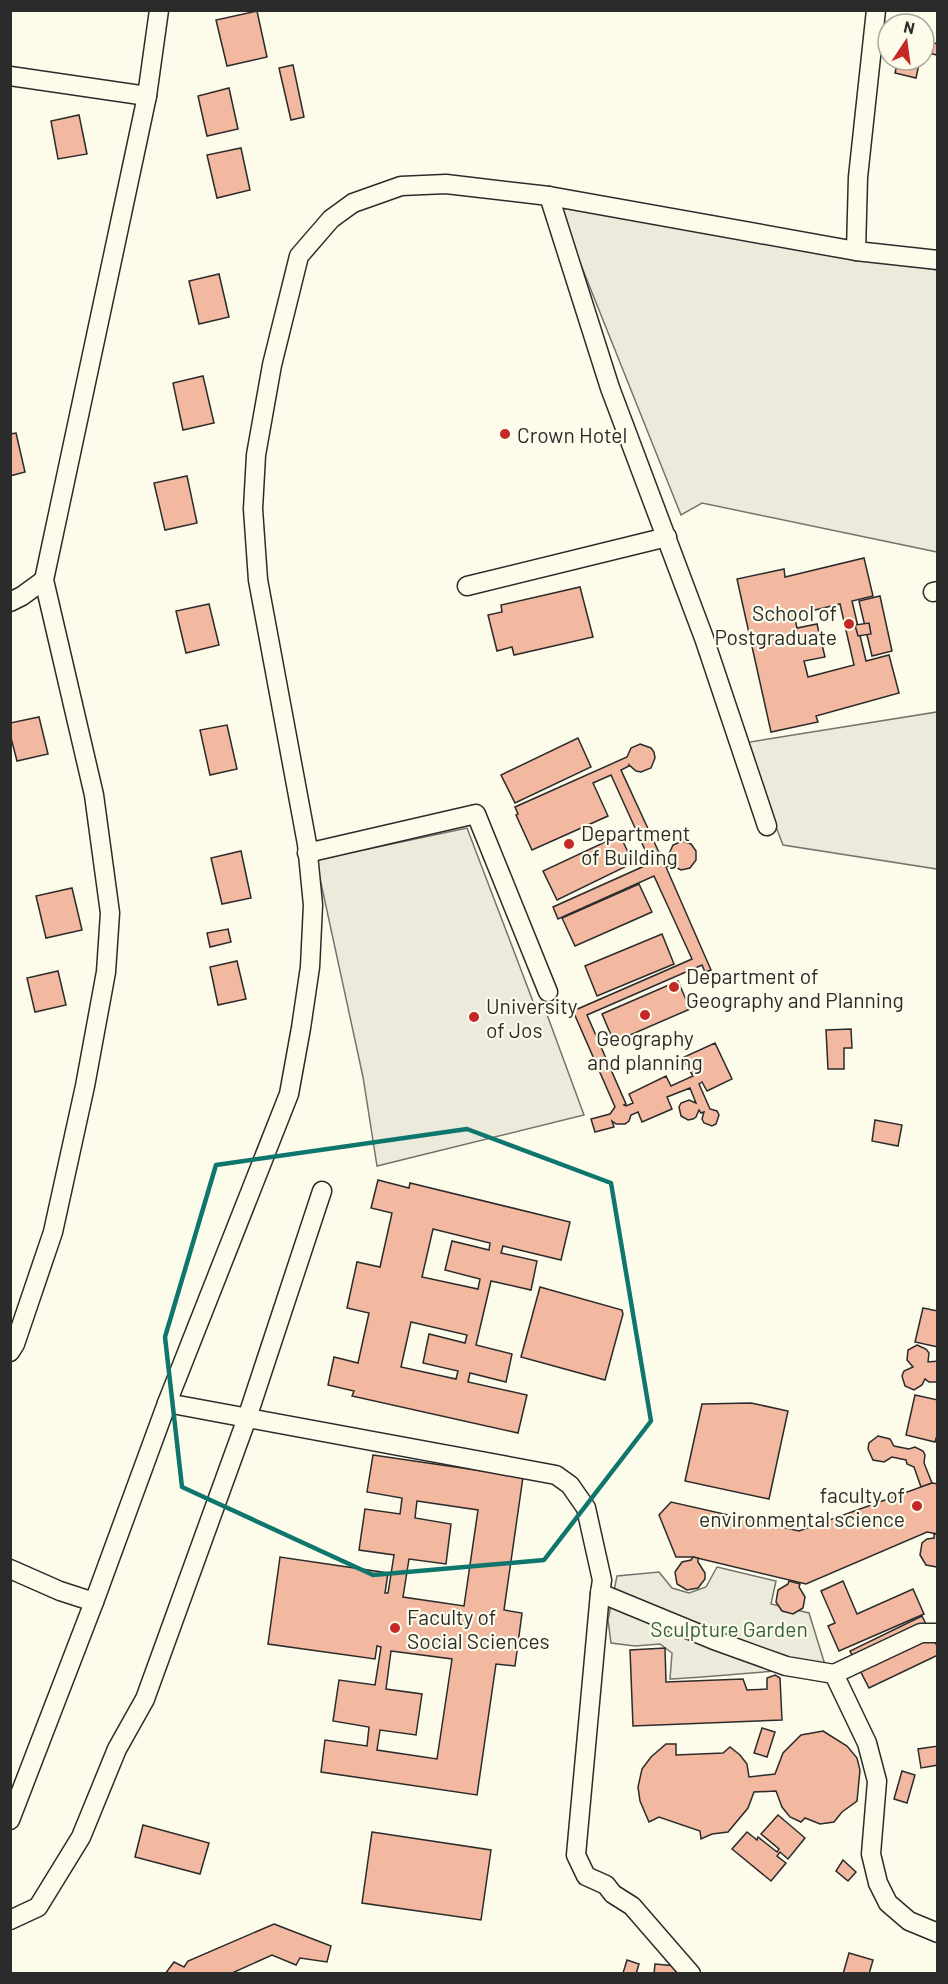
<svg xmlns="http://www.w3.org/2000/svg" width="948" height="1984" viewBox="0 0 948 1984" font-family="Barlow,sans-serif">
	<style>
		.green { fill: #ecebdb; stroke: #74746e; stroke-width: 1.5 }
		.building { fill: #f2b8a0; stroke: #2b2b2b; stroke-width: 1.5; fill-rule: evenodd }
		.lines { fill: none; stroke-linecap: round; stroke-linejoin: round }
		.minor-casing { stroke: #2b2b2b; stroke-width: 21 }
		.minor { stroke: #fdfbea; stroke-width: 18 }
		.marked { fill: none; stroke: #0f766e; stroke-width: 4.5; stroke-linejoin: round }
		.poi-dot { fill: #c62828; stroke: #fdfbea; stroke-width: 2 }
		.labels { text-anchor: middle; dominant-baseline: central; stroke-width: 4.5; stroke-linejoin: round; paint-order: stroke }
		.poi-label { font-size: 21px; fill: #2b2b2b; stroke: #fdfbea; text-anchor: start }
		.park-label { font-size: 21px; fill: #34623c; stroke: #fdfbea }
	</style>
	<rect width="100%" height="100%" fill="#fdfbea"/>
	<!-- green -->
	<g class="green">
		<polygon points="557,205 937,270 937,552 702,503 681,515"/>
		<polygon points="937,712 937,869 783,845 744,743"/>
		<polygon points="467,828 534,1004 542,1001 584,1115 377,1166 363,1077 316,860"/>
		<path d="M717,1567L776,1581L771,1604L809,1613L826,1668C774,1670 723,1676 670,1679L672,1653L660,1644L635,1646L611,1643L608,1620L617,1576L659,1572L672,1588L689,1593L706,1587Z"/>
	</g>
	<!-- building -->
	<g class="building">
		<polygon points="257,11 267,57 227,66 216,20"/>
		<polygon points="927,41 938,44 937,55 924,52"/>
		<polygon points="898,60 920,60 916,78 895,73"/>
		<polygon points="293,65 304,117 291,120 279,68"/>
		<polygon points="229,88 238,129 207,136 198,96"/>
		<polygon points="79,115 87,154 58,159 51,121"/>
		<polygon points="241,148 250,190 217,198 207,155"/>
		<polygon points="219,274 229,317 199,324 189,281"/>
		<polygon points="203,376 214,423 183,430 173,383"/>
		<polygon points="16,433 25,472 10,476 10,434"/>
		<polygon points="187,476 197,523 165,530 154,483"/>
		<path d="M864,558L873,596L852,601L866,661L889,655L899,693L816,716L818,722L771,732L737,579L784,569L785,577ZM840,604L854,665L808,677L804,661L825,657L817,624L797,628L794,615Z"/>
		<polygon points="580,587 593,637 514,655 512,647 497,651 488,615 502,612 501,605"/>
		<polygon points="880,596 892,651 872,656 859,601"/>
		<polygon points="209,604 219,645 186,653 176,611"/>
		<polygon points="869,623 871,634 858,636 855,625"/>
		<polygon points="39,717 48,754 17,761 10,734 10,723"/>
		<polygon points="227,725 237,769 210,775 200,730"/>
		<polygon points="578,738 591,767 515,803 501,775"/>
		<polygon points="640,744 651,748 654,752 655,758 651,768 641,772 636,771 629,765 629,766 621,770 662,859 668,856 673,845 682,841 691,844 696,851 696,860 690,868 681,870 671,865 666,867 711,970 705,972 702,965 587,1015 626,1104 624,1105 626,1106 633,1103 629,1094 666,1076 671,1086 693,1076 682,1058 715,1043 732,1079 707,1091 702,1082 699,1084 710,1109 717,1111 719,1115 716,1124 712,1126 704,1123 702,1119 704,1112 701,1113 699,1110 696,1117 693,1119 688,1120 681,1116 679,1107 681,1103 689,1100 696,1103 690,1088 667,1097 672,1109 642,1122 638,1112 631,1115 629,1121 625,1124 616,1124 612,1121 614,1127 595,1132 591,1119 610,1114 615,1107 573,1011 692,959 654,876 558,919 553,907 651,863 611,775 593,783 608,816 532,850 516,815 518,814 515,807 627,757 631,748"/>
		<polygon points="620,835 633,863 557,900 543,871"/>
		<polygon points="241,851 251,898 222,904 211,858"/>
		<polygon points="639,884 652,912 575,946 562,918"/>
		<polygon points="72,888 82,930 46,938 36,896"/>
		<polygon points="228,929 231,942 210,947 207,933"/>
		<polygon points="662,934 674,964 597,996 585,966"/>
		<polygon points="237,961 246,999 218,1005 210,967"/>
		<polygon points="58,971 66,1005 35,1012 27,978"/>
		<polygon points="678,981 690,1009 614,1042 602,1014"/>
		<polygon points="851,1029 852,1048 844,1048 844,1069 828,1069 826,1030"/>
		<polygon points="875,1120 902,1125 898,1146 872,1141"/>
		<path d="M378,1180L409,1188L410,1183L570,1222L561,1260L503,1246L501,1253L537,1261L531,1290L491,1281L476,1345L512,1354L506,1382L470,1373L468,1382L527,1395L518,1433L352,1396L354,1391L328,1385L334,1357L358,1363L369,1313L347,1308L357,1262L380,1267L392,1213L371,1208ZM433,1229L490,1243L489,1250L452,1241L445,1270L480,1279L478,1289L422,1277ZM411,1322L467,1335L465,1343L429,1334L423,1363L458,1371L456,1379L401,1367Z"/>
		<polygon points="540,1287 622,1310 623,1314 605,1380 521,1357"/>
		<polygon points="923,1308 938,1311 938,1347 915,1342"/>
		<polygon points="917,1345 926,1349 929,1353 928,1362 938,1361 938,1382 929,1382 925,1379 922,1385 914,1390 905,1386 902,1376 904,1371 913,1367 907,1360 908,1350"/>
		<polygon points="915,1395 938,1400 938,1432 935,1442 906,1435"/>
		<polygon points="751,1403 788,1411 769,1499 685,1481 702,1404"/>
		<polygon points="878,1436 890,1439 894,1446 909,1449 915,1447 923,1451 925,1455 924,1463 932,1483 921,1487 914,1467 907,1464 906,1460 892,1457 884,1462 873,1460 868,1449 869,1443"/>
		<path d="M373,1455L523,1477L504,1610L522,1613L515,1666L496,1664L477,1795L321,1772L325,1740L367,1746L369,1727L333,1721L339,1680L375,1685L381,1647L377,1646L375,1659L268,1644L280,1557L388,1573L385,1593H388L394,1555L359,1550L365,1509L400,1514L402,1498L367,1492ZM417,1501L478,1510L464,1606L403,1597L409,1559L446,1564L451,1524L415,1518ZM391,1651L452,1659L437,1759L377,1750L380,1730L416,1735L422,1694L386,1689Z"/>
		<polygon points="932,1483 938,1484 938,1534 927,1532 806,1584 693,1557 676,1557 659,1515 671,1502 799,1531"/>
		<polygon points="934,1534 938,1534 937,1567 926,1565 920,1555 922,1543 927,1539 934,1538"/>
		<polygon points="693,1557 698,1558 698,1562 705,1573 705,1579 698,1588 687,1590 677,1584 675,1572 682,1562 691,1560"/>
		<polygon points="789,1581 800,1584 799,1587 805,1597 803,1608 793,1614 782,1611 776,1602 778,1590 788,1584"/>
		<polygon points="843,1581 857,1614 913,1589 924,1614 839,1651 828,1626 835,1623 821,1591"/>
		<polygon points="922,1616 938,1648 938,1655 869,1688 850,1651"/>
		<polygon points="665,1648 666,1682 743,1679 747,1690 767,1689 767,1678 775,1675 780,1678 782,1720 633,1726 630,1650"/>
		<polygon points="762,1728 775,1732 767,1757 754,1753"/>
		<polygon points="823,1731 847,1746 857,1758 860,1770 857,1801 842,1812 834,1822 820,1824 805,1818 801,1822 790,1817 782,1807 776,1791 754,1792 748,1808 728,1832 712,1834 701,1839 700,1831 659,1817 649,1822 640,1801 638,1787 642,1769 651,1757 666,1744 676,1744 676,1755 723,1753 730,1747 740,1755 747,1764 749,1777 775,1774 783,1753 801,1735"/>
		<polygon points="938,1746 938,1765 921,1768 918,1749"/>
		<polygon points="902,1771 915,1775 907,1803 894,1799"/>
		<polygon points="778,1815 805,1838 788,1859 780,1852 777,1856 786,1863 771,1881 732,1849 747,1832 757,1840 758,1837 777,1852 779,1849 761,1834"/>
		<polygon points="143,1825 209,1843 200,1874 135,1857"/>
		<polygon points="372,1832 491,1850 481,1920 362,1903"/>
		<polygon points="843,1860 856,1872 848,1881 836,1871"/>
		<polygon points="274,1924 331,1946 327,1962 300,1958 296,1965 272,1955 230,1974 165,1974 174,1962 184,1967 188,1961"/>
		<polygon points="849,1953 873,1960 869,1974 843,1974"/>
		<polygon points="627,1960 639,1964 636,1974 623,1973"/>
		<polygon points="655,1964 677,1966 676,1974 654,1974"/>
	</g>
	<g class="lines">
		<!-- minor casing -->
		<g class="minor-casing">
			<g id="minor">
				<polyline points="10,76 147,96"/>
				<polyline points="549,196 610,388 704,638 767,826"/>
				<polyline points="856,251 858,177 876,10"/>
				<polyline points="467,586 667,537"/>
				<polyline points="933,592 938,591"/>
				<polyline points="10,602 22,596 44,580"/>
				<polyline points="307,853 476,814 548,992"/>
				<polyline points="10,1352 15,1344 53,1232 85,1086 106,972 110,913 94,795 44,580 147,96 159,10"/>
				<polyline points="167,1403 556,1475 570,1485 586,1508 602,1580 600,1593 714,1640 786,1666 834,1674 921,1633 938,1633"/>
				<polyline points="10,1569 60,1591 94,1602"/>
				<polyline points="600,1593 576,1855 586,1876 606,1885 613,1894 632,1906 691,1974"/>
				<polyline points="834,1674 867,1743 877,1781 871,1854 878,1883 888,1903 909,1921 938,1933"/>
				<polyline points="10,1820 94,1602 167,1403 289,1094 301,1028 310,967 313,905 307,844 258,580 253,509 256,455 272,365 299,256 331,219 353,203 401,186 446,184 549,196 856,251 938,260"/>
				<polyline points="10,1920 38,1907 81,1837 117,1749 145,1699 247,1418 322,1191"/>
			</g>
		</g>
		<!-- minor -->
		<use href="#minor" class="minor"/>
	</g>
	<!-- marked area -->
	<path class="marked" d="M467,1129L611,1183L651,1421L544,1560L373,1575L182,1487L165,1337L216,1165Z"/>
	<!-- markers -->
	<g class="poi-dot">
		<circle cx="505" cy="434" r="6"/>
		<circle cx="849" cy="624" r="6"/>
		<circle cx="569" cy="844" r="6"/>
		<circle cx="674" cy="987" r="6"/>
		<circle cx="645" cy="1015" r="6"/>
		<circle cx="474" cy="1017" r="6"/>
		<circle cx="917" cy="1506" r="6"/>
		<circle cx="395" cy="1628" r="6"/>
	</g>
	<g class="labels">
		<!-- poi labels -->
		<g class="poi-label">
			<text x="517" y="434">Crown Hotel</text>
			<text x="837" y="612" text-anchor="end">School of<tspan x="837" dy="24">Postgraduate</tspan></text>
			<text x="581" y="832">Department<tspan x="581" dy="24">of Building</tspan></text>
			<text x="686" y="975">Department of<tspan x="686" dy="24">Geography and Planning</tspan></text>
			<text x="486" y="1005">University<tspan x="486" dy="24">of Jos</tspan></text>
			<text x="645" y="1037" text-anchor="middle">Geography<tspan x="645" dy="24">and planning</tspan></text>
			<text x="905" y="1494" text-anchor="end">faculty of<tspan x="905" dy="24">environmental science</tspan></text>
			<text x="407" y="1616">Faculty of<tspan x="407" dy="24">Social Sciences</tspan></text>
		</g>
		<!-- park labels -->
		<g class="park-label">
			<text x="729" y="1628">Sculpture Garden</text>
		</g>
	</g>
	<!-- border -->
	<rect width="948" height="1984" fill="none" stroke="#2b2b2b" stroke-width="24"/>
	<!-- north arrow -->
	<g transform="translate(906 42) rotate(13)"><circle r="28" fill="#fdfbea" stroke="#a9a89e" stroke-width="1.5"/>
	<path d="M0-4.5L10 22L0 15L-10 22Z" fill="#c62828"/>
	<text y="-9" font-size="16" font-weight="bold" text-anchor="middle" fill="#2b2b2b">N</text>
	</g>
</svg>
